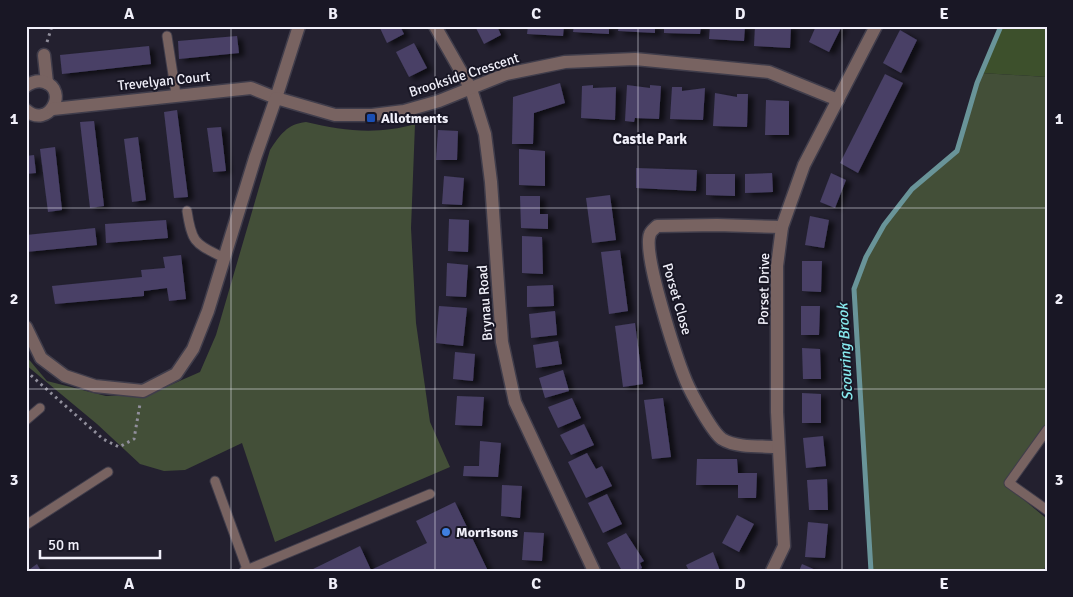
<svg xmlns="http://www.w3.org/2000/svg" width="1073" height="597" viewBox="0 0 1073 597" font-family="Signika,sans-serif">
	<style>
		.green { fill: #434f38 }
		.forest { fill: #3d502c }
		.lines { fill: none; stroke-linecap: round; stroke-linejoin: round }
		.stream { stroke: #699499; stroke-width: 5 }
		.building { fill: #484066; filter: url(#shadow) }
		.service-casing { stroke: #403d4b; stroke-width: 11 }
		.minor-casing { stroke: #403d4b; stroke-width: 15 }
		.path { stroke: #918f9c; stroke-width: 3; stroke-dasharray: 2.5 4; stroke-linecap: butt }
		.service { stroke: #786361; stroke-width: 9 }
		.minor { stroke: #786361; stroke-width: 12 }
		.grid { fill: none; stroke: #f1f0fa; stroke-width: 1; stroke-opacity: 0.55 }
		.transit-dot { fill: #1a4fb4; stroke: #191725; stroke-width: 2 }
		.shop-dot { fill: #3f7fe0; stroke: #191725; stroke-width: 2 }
		.labels { text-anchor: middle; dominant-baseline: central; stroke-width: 4; stroke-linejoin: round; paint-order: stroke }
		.street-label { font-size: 14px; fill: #f1f0fa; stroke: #191725 }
		.poi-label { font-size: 14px; font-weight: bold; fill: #f1f0fa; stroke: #191725; text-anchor: start }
		.neighbourhood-label { font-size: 15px; font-weight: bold; fill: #f1f0fa; stroke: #191725 }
		.water-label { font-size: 15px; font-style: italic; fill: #87e9ee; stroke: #191725 }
		.neatline { fill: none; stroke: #f1f0fa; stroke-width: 2 }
		.grid-label { font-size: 16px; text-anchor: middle; font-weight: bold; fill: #f1f0fa }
	</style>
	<defs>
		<filter id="shadow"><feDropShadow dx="5.5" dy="3" stdDeviation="2.5" flood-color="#0009"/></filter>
	</defs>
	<rect width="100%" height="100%" fill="#23202f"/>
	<!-- green -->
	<g class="green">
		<polygon points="981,73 1047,77 1047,423 1005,484 1047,519 1047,564 1043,571 871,571 854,289 866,257 884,225 912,189 957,151"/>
		<path d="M306,122C343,131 378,135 415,124L411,228L416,323L430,422L450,467L275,542L242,443L185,470L164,471L140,464L97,424L26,365V356L47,381L106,396L150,394L200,372L216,335L270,150C280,135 287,124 306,122Z"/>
	</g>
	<!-- forest -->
	<polygon class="forest" points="1001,26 1047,26 1047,77 981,73"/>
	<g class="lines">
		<!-- stream -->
		<polyline class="stream" points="871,571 854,289 866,257 884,225 912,189 957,151 977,83 1001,26"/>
	</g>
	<!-- building -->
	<g class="building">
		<polygon points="379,26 400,26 404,34 387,43"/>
		<polygon points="475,26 497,26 501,35 484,44"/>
		<polygon points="528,26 564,26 563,36 527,34"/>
		<polygon points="574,26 609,26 609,34 573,32"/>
		<polygon points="619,26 655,26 655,33 618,31"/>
		<polygon points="664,26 701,26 700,34 664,33"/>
		<polygon points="710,26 745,26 744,41 709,39"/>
		<polygon points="755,26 791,26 790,48 754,46"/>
		<polygon points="816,26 842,26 829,52 809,42"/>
		<polygon points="900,30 917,40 901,73 883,63"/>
		<polygon points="237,36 239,53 179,59 178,41"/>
		<polygon points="414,43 427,68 409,77 396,52"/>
		<polygon points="149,46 151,64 62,74 60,55"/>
		<polygon points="885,74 903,83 858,173 840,163"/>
		<polygon points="560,83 565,103 534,113 533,144 512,144 513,97"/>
		<polygon points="593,85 593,88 616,87 615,120 581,118 582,86"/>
		<polygon points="627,85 650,88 650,85 661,86 659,119 635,118 634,122 625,121"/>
		<polygon points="672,87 682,87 682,91 705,88 703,120 670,119"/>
		<polygon points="715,93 737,97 737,94 748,94 747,127 713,126"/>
		<polygon points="766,100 789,101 789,135 765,135"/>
		<polygon points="177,110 188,197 174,198 164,112"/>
		<polygon points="94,121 104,206 90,208 80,122"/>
		<polygon points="221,127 226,171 213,172 207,128"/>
		<polygon points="438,130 458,131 457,160 436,160"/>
		<polygon points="138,137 146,200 132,202 124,139"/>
		<polygon points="55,147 62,210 48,212 40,149"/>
		<polygon points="519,149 545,151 545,186 519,185"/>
		<polygon points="34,155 36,173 26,174 26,156"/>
		<polygon points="636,168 697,170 696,191 636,188"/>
		<polygon points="772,173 773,192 745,193 745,174"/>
		<polygon points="831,173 846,180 835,208 820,202"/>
		<polygon points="706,174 735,174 735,196 706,195"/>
		<polygon points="444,176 464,178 462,205 442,204"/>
		<polygon points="610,195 616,240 592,243 586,198"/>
		<polygon points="520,196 540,196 540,214 548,214 548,229 521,228"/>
		<polygon points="810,216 829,220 824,248 805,245"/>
		<polygon points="449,219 469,220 468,252 448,251"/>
		<polygon points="166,220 168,238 106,243 105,224"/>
		<polygon points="95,228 97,245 26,252 26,235"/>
		<polygon points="522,236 542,237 543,274 522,273"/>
		<polygon points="620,250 628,311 609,314 601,252"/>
		<polygon points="181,255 186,299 169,301 167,288 144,291 144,296 55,304 52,286 142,277 141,270 165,268 163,257"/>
		<polygon points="802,261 822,261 821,292 802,291"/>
		<polygon points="447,263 468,265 466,297 446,296"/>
		<polygon points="553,285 554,306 527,307 527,286"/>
		<polygon points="439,306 467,308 463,346 436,343"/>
		<polygon points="801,306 820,306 819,335 801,335"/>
		<polygon points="555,311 557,335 531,338 529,314"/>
		<polygon points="635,323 643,384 623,387 615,326"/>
		<polygon points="558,341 562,364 536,368 533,345"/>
		<polygon points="802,348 820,349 821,379 803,379"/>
		<polygon points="455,352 475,354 473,381 453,379"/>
		<polygon points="563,370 569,391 545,398 539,378"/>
		<polygon points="802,393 821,394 821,423 802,423"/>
		<polygon points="457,396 484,397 482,426 455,425"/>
		<polygon points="572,398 581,418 558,428 548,407"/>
		<polygon points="663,398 671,457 652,459 644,400"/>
		<polygon points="584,424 594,445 571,455 560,435"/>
		<polygon points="823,436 826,466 806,468 803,438"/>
		<polygon points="480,441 501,443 498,477 463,476 464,466 479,466"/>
		<polygon points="587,453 596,469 602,466 612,486 586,498 568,462"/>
		<polygon points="697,459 737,459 738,473 757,473 756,498 738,498 738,485 696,485"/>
		<polygon points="827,479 828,510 809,510 807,480"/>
		<polygon points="502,485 522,486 520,518 501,516"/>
		<polygon points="607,494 622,524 603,533 588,503"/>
		<polygon points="455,502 488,571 309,571 360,546 371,570 427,543 416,521"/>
		<polygon points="737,515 754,524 739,552 722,543"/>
		<polygon points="808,522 828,524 825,558 805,557"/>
		<polygon points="524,532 544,533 542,561 522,560"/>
		<polygon points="626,533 644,561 640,563 642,568 636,571 622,571 607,543"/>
		<polygon points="713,552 720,571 689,571 686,565"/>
		<polygon points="37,564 41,571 27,571"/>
		<polygon points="802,564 818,571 799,571"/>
	</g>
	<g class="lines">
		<!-- service casing -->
		<g class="service-casing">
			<g id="service">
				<polyline points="167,36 176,94"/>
				<path d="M187,211C192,244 195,243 224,258"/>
				<polyline points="26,420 40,408"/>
				<polyline points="1047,430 1009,483 1047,510"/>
				<polyline points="215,481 247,569"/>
				<polyline points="26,525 108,472"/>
				<polyline points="244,571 430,494"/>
			</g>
		</g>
		<!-- minor casing -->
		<g class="minor-casing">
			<g id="minor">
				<polyline points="435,26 471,89 485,134 491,182 502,342 515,402 594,571"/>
				<polyline points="44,55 47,83"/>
				<path d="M26,86C32,82 37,80 44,82C70,90 48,130 26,110"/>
				<polyline points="53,109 251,88 276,98 299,26"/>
				<polyline points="26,327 41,358 65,376 95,386 143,391 176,374 193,349 208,311 255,158 276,98 335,115 372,115 404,111 439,101 506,74 565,62 635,59 769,72 838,100"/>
				<path d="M778,447C761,446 736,448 722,439C712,432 691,393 686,381C677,359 642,253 650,234C651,231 655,228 657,226L717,225L782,227"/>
				<polyline points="772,571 784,546 777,412 777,266 782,227 804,165 876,26"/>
			</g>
		</g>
		<!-- path -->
		<g class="path">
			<polyline points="47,42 52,26"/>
			<polyline points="26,371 103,439 119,447 134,439 140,404"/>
		</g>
		<!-- service -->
		<use href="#service" class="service"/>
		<!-- minor -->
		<use href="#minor" class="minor"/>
	</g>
	<!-- grid -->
	<path class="grid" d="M231,26V571M435,26V571M638,26V571M842,26V571M26,208H1047M26,389H1047"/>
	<!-- markers -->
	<rect class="transit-dot" x="366" y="113" width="10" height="10" rx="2.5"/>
	<circle class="shop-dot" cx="446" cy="532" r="5"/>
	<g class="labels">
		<!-- street labels -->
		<g class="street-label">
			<text transform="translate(464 75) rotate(-18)">Brookside Crescent</text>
			<text transform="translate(164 81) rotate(-6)">Trevelyan Court</text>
			<text transform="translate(764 289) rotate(-89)">Porset Drive</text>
			<text transform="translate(677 299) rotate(74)">Porset Close</text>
			<text transform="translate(485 303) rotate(-94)">Brynau Road</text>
		</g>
		<!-- poi labels -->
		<g class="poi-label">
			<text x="381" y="118">Allotments</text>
			<text x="456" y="532">Morrisons</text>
		</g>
		<!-- neighbourhood labels -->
		<g class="neighbourhood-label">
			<text x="650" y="139">Castle Park</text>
		</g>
		<!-- water labels -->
		<g class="water-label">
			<text transform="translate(845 352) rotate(-93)">Scouring Brook</text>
		</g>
	</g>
	<!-- border -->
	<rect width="1073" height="597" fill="none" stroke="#191725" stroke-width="55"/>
	<!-- scale -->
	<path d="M40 550v8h120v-8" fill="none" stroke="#f1f0fa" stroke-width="2.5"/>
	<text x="48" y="550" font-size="15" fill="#f1f0fa" stroke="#191725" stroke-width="4" paint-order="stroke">50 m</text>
	<rect x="28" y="28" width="1018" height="542" class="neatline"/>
	<g class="grid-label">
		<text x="129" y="19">A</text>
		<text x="333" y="19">B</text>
		<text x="536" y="19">C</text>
		<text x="740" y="19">D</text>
		<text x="944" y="19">E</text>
		<text x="14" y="124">1</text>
		<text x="1059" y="124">1</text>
		<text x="14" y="304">2</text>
		<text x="1059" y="304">2</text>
		<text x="14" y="485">3</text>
		<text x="1059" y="485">3</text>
		<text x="129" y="589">A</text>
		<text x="333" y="589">B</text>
		<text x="536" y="589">C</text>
		<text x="740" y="589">D</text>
		<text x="944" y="589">E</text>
	</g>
</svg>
